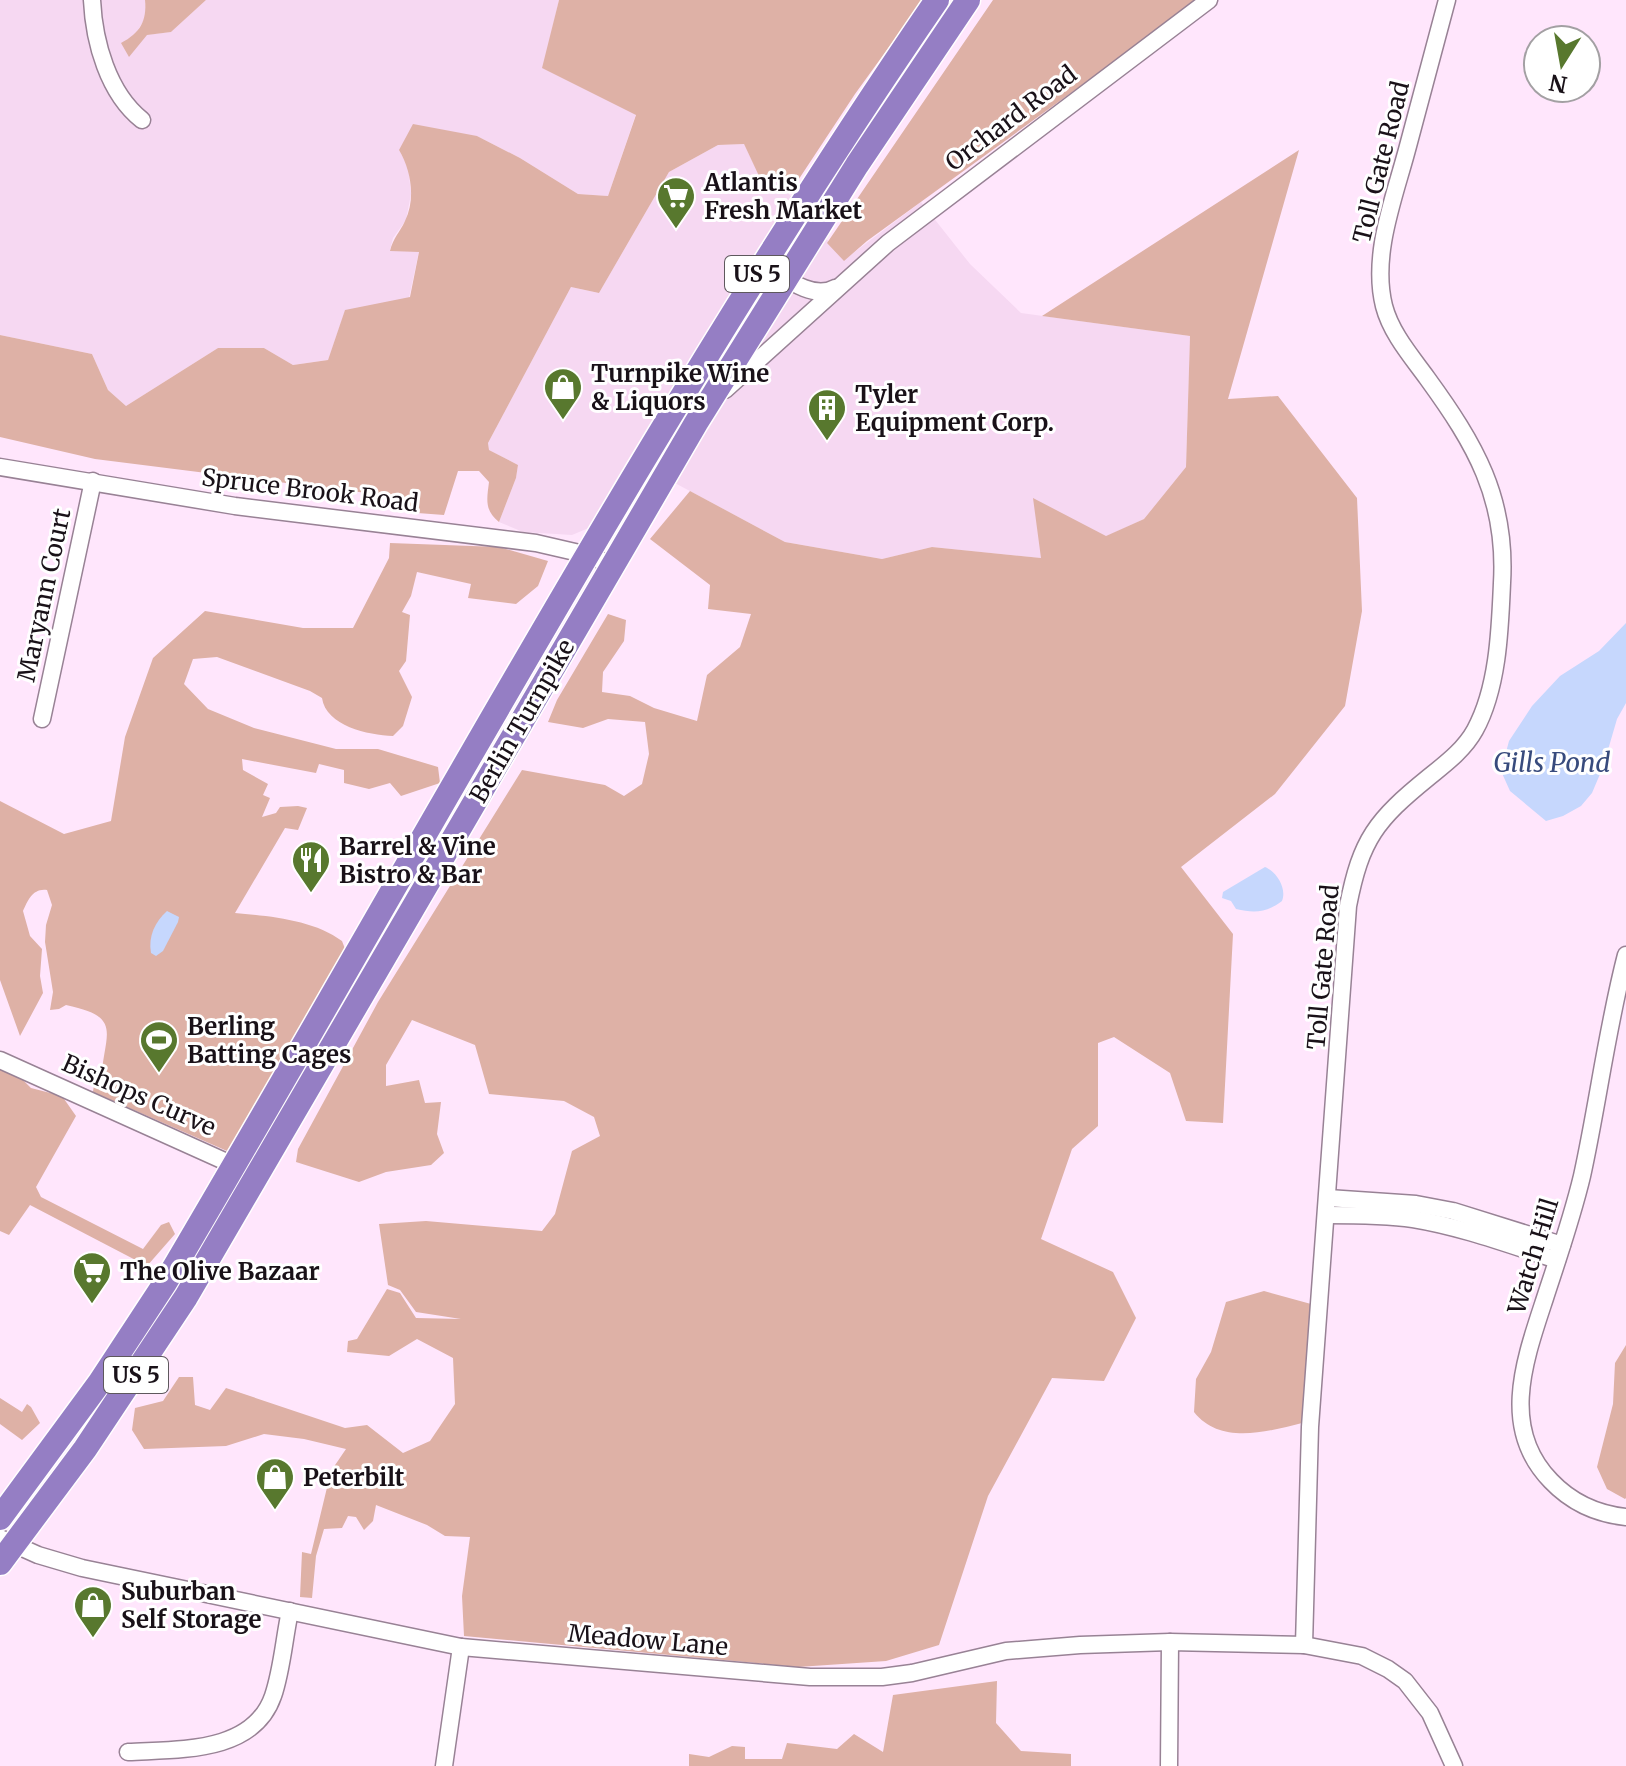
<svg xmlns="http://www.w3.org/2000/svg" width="1626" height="1766" viewBox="0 0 1626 1766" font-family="Merriweather,serif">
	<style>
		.built { fill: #f6d8f2 }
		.green { fill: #deb1a6 }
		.water { fill: #c6d7fd }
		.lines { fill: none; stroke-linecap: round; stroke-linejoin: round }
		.minor-casing { stroke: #988295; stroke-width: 19 }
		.highway-casing { stroke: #fff; stroke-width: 27 }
		.minor { stroke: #fff; stroke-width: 16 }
		.highway { stroke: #957ec4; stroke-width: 24 }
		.labels { text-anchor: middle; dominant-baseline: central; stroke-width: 6; stroke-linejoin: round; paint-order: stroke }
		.shield { fill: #fff; stroke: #5e585d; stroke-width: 2 }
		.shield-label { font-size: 22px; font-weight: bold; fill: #191118 }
		.street-label { font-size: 24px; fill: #191118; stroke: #fff }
		.poi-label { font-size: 24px; font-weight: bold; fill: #191118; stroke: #fff; text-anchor: start }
		.water-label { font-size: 26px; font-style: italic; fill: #384b7d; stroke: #fff }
	</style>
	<rect width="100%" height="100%" fill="#ffe6fc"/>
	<!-- built -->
	<g class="built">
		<polygon points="0,0 145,0 146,17 134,36 171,32 206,0 559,0 543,68 636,114 608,196 578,194 520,158 477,136 399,150 408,166 411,194 406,220 393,238 390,250 419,251 409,298 345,311 328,360 293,365 264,348 218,348 126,406 108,390 92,354 0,335"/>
		<polygon points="744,144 759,175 782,178 789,194 844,260 921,202 970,264 1021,313 1190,336 1186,467 1144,519 1107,536 1041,558 932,547 882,559 785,542 632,460 591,527 572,535 523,532 499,522 516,478 518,465 489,450 488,443 571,287 599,293 669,172 718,145"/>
	</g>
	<!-- green -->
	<g class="green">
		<path d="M145,0H206L171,32L147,35L129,57L121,43C140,33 147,21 145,0Z"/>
		<path d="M559,0H923L855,94L789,194L782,178L759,176L744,144L718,145L669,172L599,293L571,287L488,443L489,450L518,465L516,478L499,522C484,510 487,499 489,482L479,471H458L444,515L391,511V496L95,459L0,437V335L92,354L108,390L126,406L218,348H264L293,365L328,360L345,310L410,297L419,252L390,251C393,238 400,232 405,221C416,199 411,170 399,150L413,124L477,136L520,158L578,194L608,196L636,115L542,68Z"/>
		<polygon points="993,0 1199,0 867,241 844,261 827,243"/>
		<polygon points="1299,150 1228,399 1278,396 1357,498 1362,611 1345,706 1275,794 1181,867 1233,934 1223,1123 1186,1121 1170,1073 1114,1037 1098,1043 1098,1126 1072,1149 1041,1239 1113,1272 1136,1318 1104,1381 1052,1378 988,1496 939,1645 886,1661 798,1667 464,1636 462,1596 470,1537 445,1536 427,1525 376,1505 373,1521 364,1530 356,1517 348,1516 342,1528 324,1529 316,1556 312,1598 300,1597 302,1552 311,1554 331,1471 346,1449 304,1439 264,1434 226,1446 144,1449 132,1430 135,1408 163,1401 179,1377 193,1377 195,1405 210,1410 226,1388 345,1428 367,1425 403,1453 430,1441 455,1404 453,1358 417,1339 389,1356 347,1352 348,1341 357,1339 387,1289 400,1293 416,1318 461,1319 416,1312 400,1290 388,1285 379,1224 426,1221 542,1231 555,1214 572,1151 600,1136 594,1117 564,1101 489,1094 475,1045 412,1020 386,1065 386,1086 419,1080 425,1103 441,1102 437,1134 444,1153 431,1165 386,1172 359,1182 296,1162 298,1149 378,1002 522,770 605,785 624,796 642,784 649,754 645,722 608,719 583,728 548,722 557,700 608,614 626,620 624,641 603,672 602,692 630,696 654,708 697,721 707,675 740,647 751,614 708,609 710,585 650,539 690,491 785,542 882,559 932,547 1041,558 1033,498 1106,536 1144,519 1186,467 1190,336 1042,316"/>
		<path d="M390,543L499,547L548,561L538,586L516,604L468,598L471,584L417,572L411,596L402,612L410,615L406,661L399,671L412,697L403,726L393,736C368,735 326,726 322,698L310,691L217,657L193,659L184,684L208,709L254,728L336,749H378L438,767L440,783L401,796L390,783L369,789L344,783V770L319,764L316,773L242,759L243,770L268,784L263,795L270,798L262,817L276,813L280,807L298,806L307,808L298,830L285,828L235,913C270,916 314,920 342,941L347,954L232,1147L227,1151L93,1092L94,1084L101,1078C105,1032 123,1017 66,1005L59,1009L50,1010L53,992L45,942L46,925L52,905L47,890C33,888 28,900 23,911L30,936L42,949L40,976L43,993L20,1036L0,980V801L64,834L111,821L125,737L153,658L205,611L303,628H353L389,558Z"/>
		<polygon points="0,1068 18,1075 31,1088 62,1096 76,1116 36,1187 41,1197 143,1249 161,1225 169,1222 175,1234 147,1266 30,1205 9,1235 0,1231"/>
		<path d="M1264,1291L1311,1304L1302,1423C1266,1432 1220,1445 1194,1412L1196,1379L1211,1352L1226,1302Z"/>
		<polygon points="1626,1345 1626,1498 1625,1499 1607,1489 1597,1467 1613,1404 1615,1363"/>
		<polygon points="0,1398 22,1412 27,1404 31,1407 40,1423 22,1440 0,1424"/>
		<polygon points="997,1681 996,1723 1021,1751 1071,1754 1071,1766 689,1766 689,1754 709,1757 732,1746 745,1747 745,1759 782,1759 787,1743 837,1749 854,1734 883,1752 893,1695"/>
	</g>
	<!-- water -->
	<g class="water">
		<polygon points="1626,623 1626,703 1617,719 1603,767 1592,793 1581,806 1563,816 1546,821 1510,791 1501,771 1509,741 1532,706 1560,676 1599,651"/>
		<path d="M1265,867C1277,872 1287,889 1282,901C1266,913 1254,913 1236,909L1231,901L1222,898L1223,892Z"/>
		<path d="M167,911L179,917L178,922L163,951L156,956L151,953C148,936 155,922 167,911Z"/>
	</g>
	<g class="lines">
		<!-- minor casing -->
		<g class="minor-casing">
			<g id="minor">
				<path d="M92,0C94,42 108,93 142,120"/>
				<path d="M763,264C783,276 812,301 835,288"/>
				<polyline points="725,390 888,243 1209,0"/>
				<polyline points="0,467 235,506 536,543 588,555 612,565"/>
				<polyline points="42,719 93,481"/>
				<path d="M1626,955C1607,1028 1598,1103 1582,1176C1572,1218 1558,1258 1545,1298C1525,1359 1499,1428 1551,1481C1571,1502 1597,1514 1626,1517"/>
				<polyline points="0,1060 242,1169"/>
				<polyline points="1328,1198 1416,1204 1453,1211 1562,1245"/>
				<path d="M1326,1215C1355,1215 1385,1215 1413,1219C1462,1227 1510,1245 1557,1260"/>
				<polyline points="0,1538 38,1555 82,1568 461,1647 810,1677 882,1677 912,1673 1006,1651 1080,1645 1170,1642 1304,1645 1362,1656 1388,1669 1405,1681 1430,1713 1454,1766"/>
				<path d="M1304,1645L1310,1427L1348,906C1361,839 1376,820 1429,777C1445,764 1464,750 1475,730C1498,688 1500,630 1502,583C1507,498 1475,444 1427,378C1411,356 1391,333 1384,306C1371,254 1395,196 1408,146C1421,97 1434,49 1447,0"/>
				<path d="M128,1752C178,1749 253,1754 273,1696C282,1670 284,1639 290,1611"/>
				<polyline points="444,1766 461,1647"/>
				<polyline points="1169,1766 1170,1642"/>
			</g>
		</g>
		<!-- highway casing -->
		<g class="highway-casing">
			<g id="highway">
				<path d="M0,1518L100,1382L165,1283C419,854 654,412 937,0"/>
				<polyline points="0,1563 85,1449 186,1297 696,423 857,165 968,0"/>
			</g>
		</g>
		<!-- minor -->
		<use href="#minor" class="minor"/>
		<!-- highway -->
		<use href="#highway" class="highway"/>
	</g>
	<!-- icons -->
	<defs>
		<g id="supermarket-pin" transform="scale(2)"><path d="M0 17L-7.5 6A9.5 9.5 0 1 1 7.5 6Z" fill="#58782e" stroke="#fff"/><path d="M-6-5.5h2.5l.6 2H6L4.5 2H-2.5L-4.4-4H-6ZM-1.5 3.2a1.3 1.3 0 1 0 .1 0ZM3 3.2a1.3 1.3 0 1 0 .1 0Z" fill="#fff"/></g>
		<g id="shop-pin" transform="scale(2)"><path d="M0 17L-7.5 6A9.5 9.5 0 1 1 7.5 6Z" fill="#58782e" stroke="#fff"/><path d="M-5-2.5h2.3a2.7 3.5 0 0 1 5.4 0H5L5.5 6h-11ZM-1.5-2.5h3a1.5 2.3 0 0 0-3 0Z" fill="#fff"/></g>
		<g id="building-pin" transform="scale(2)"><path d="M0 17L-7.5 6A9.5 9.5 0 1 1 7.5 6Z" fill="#58782e" stroke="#fff"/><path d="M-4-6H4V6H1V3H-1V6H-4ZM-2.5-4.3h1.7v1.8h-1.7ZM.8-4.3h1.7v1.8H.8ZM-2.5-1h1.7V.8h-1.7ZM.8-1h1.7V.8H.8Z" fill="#fff"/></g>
		<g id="restaurant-pin" transform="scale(2)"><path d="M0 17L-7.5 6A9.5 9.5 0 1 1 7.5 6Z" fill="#58782e" stroke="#fff"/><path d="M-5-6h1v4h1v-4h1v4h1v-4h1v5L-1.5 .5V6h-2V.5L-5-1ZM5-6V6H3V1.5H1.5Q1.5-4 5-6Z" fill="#fff"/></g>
		<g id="stadium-pin" transform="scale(2)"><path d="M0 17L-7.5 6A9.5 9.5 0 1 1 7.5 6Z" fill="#58782e" stroke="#fff"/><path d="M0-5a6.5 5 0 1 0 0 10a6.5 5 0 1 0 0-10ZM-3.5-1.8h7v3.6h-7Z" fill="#fff"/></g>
	</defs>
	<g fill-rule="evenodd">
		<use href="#supermarket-pin" x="676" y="196"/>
		<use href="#shop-pin" x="563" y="387"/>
		<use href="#building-pin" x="827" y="408"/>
		<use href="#restaurant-pin" x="311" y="860"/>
		<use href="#stadium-pin" x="159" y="1040"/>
		<use href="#supermarket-pin" x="92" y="1271"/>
		<use href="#shop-pin" x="275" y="1477"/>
		<use href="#shop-pin" x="93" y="1605"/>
	</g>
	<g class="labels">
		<!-- shield labels -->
		<g class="shield">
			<rect x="725" y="256" width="64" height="36" rx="6"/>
			<rect x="104" y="1357" width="64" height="36" rx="6"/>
		</g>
		<g class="shield-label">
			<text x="757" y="274">US 5</text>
			<text x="136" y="1375">US 5</text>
		</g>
		<!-- street labels -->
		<g class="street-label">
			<text transform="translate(1011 118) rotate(-37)">Orchard Road</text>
			<text transform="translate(1381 162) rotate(-76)">Toll Gate Road</text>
			<text transform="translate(310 490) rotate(7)">Spruce Brook Road</text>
			<text transform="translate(44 595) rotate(-78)">Maryann Court</text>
			<text transform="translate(522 721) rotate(-60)">Berlin Turnpike</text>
			<text transform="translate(1323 967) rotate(-85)">Toll Gate Road</text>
			<text transform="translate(139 1095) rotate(24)">Bishops Curve</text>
			<text transform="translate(1533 1256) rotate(-73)">Watch Hill</text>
			<text transform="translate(648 1640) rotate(5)">Meadow Lane</text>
		</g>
		<!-- poi labels -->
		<g class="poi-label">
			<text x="704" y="182">Atlantis<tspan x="704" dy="28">Fresh Market</tspan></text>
			<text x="591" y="373">Turnpike Wine<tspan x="591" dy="28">&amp; Liquors</tspan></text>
			<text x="855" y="394">Tyler<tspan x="855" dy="28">Equipment Corp.</tspan></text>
			<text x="339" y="846">Barrel &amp; Vine<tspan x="339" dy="28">Bistro &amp; Bar</tspan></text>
			<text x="187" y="1026">Berling<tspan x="187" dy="28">Batting Cages</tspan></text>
			<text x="120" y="1271">The Olive Bazaar</text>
			<text x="303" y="1477">Peterbilt</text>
			<text x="121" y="1591">Suburban<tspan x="121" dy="28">Self Storage</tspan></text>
		</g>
		<!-- water labels -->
		<g class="water-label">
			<text x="1552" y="762">Gills Pond</text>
		</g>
	</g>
	<!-- north arrow -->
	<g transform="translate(1562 64) rotate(191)"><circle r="38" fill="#ffffff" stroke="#a3a0a3" stroke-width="2"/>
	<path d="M0-6L14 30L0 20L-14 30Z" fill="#58782e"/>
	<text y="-12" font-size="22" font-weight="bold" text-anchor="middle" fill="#191118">N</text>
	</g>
</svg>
